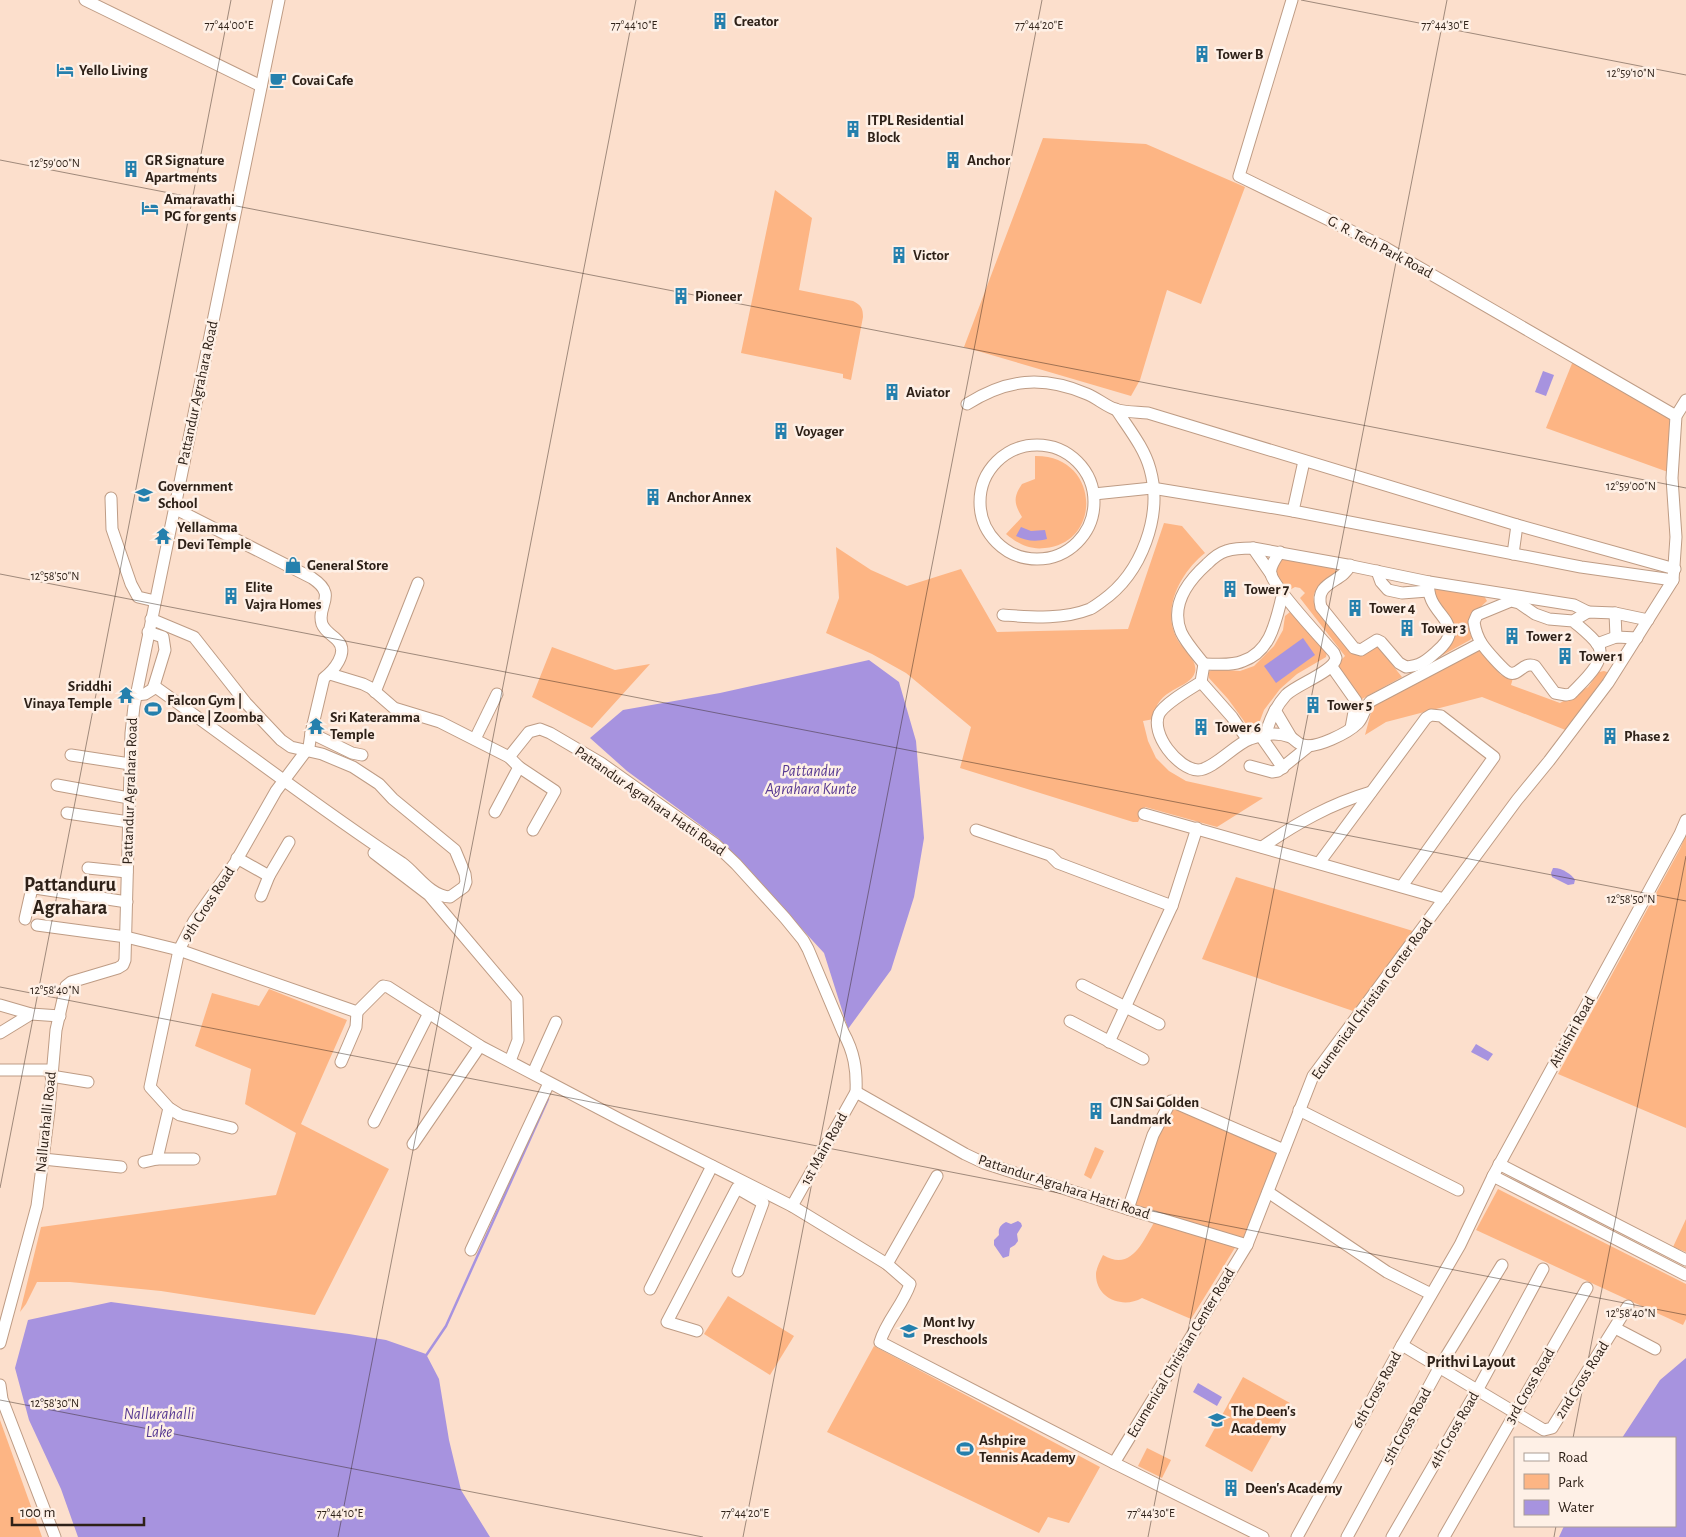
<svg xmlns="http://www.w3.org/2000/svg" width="1686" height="1537" viewBox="0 0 1686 1537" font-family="'Alegreya Sans',sans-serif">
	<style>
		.green { fill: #fdb584 }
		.water { fill: #a793df }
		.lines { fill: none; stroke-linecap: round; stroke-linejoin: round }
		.stream { stroke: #a793df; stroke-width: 2.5 }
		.minor-casing { stroke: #be9c85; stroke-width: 13 }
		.minor { stroke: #fff; stroke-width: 11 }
		.ticks { fill: none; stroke: #2e2118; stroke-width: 1; stroke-opacity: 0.45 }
		.labels { text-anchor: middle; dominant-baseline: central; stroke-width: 5; stroke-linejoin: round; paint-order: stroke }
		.poi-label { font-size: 15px; font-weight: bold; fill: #2e2118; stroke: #fef0e6; text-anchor: start }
		.street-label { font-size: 15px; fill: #2e2118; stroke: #fef0e6 }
		.water-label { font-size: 16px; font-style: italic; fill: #573992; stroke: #fef0e6 }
		.neighbourhood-label { font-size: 16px; font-weight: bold; fill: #2e2118; stroke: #fef0e6 }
		.district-label { font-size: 20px; font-weight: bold; fill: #2e2118; stroke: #fef0e6 }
		.ticks-label { font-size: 12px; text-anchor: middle; fill: #2e2118; stroke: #fef0e6; stroke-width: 5; stroke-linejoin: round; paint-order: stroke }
	</style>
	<rect width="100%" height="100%" fill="#fcdfcc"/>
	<!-- green -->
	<g class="green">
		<polygon points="1043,138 1146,144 1245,187 1201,304 1167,290 1140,380 1131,396 964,347"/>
		<path d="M775,190L812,218L799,290L853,301C861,305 863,308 863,317L851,380L843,378V374L741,353Z"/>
		<polygon points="1573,361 1671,418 1668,472 1546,428"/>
		<path d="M1035,456C1100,455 1103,543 1045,548C1030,550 1018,544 1006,534L1022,517C1014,504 1013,497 1022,484L1035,479Z"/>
		<path d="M1164,523L1182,526L1205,553C1181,572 1161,608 1177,639C1182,648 1198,660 1195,672C1190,690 1155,687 1154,719L1143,721L1148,741L1156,758L1169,771L1186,781L1263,798L1217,827L1145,807L1138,822H1133L960,768L971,727L906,673L872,654L826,633L839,598L836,547L871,570L907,586L961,569L997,632L1128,629Z"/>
		<path d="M1284,558L1333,567L1337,573C1330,578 1317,585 1314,594C1309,609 1342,641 1351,652L1378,647L1402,677L1362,699L1337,668L1338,663L1345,656L1300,598L1305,593L1300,588L1295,587L1286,592C1276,581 1271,570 1284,558Z"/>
		<path d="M1435,586L1483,594L1487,601C1475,612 1465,622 1472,638L1470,640L1430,662C1465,632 1462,631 1433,597Z"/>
		<polygon points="1290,612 1293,612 1327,652 1326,657 1297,674 1280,689 1264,710 1258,726 1254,729 1249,728 1228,699 1209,678 1208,672 1214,669 1240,671 1254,666 1274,646 1283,630 1285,616"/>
		<polygon points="552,647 615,670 650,664 592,728 532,697"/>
		<polygon points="1479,650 1501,675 1513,678 1511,685 1560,703 1588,687 1599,672 1604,671 1610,673 1568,731 1482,697 1386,722 1365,735 1373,705"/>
		<polygon points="1686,834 1686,1128 1558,1074 1680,849"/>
		<polygon points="1236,877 1413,931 1356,1012 1202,959"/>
		<polygon points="269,989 347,1020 301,1124 389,1169 315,1315 161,1291 70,1282 37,1282 26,1304 20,1312 41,1227 276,1195 296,1133 245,1104 251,1069 195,1046 212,993 259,1006"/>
		<polygon points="1170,1106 1278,1154 1244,1240 1134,1205 1155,1138"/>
		<polygon points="1095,1147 1104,1151 1091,1179 1084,1175"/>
		<polygon points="1498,1189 1686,1284 1686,1319 1683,1325 1476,1230"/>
		<polygon points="1686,1219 1686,1252 1673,1247"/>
		<path d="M1155,1221L1236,1246L1191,1319L1142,1298C1123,1309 1095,1299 1096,1273C1097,1267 1100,1261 1103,1255C1132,1272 1143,1241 1155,1221Z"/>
		<polygon points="728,1296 794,1336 770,1375 704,1334"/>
		<polygon points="874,1346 1100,1467 1069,1523 1048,1517 1039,1533 827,1432"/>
		<polygon points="1243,1377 1290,1403 1252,1472 1205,1446"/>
		<polygon points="0,1420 42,1537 0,1537"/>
		<polygon points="1147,1448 1171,1460 1162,1478 1138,1466"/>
	</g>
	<!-- water -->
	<g class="water">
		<polygon points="1543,371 1554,375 1546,396 1535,392"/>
		<path d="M1021,527L1031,531L1045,530L1047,539C1036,542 1026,541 1016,536Z"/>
		<polygon points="1303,638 1315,655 1276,683 1264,666"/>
		<polygon points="869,660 899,682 916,741 924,838 914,897 891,970 848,1029 824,953 718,838 627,771 590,738 623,710 720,693"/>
		<path d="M1553,868C1560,867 1572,874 1575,880L1574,884L1568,885L1552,877L1551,873Z"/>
		<polygon points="1476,1044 1493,1054 1488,1061 1471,1052"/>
		<path d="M1018,1221L1021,1223L1022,1226L1017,1234L1018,1241L1015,1245L1010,1248L1009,1256L1003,1258L994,1245V1240L999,1235C998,1229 1000,1225 1006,1222L1011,1224Z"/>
		<polygon points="111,1302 349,1334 386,1340 426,1354 439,1379 449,1440 461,1490 490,1537 78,1537 61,1489 29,1420 15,1368 28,1320"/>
		<polygon points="1686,1358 1686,1537 1559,1537 1564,1526 1675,1526 1675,1438 1622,1438 1660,1380"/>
		<polygon points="1198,1383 1222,1397 1217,1406 1193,1392"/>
	</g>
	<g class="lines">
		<!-- stream -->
		<polyline class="stream" points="425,1357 446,1326 548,1099"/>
		<!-- minor casing -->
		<g class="minor-casing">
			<g id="minor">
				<polyline points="85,0 261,86"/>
				<polyline points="1292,0 1239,176 1384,247 1676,416"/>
				<path d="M967,404C1007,379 1042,375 1087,394C1097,398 1107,407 1117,410C1127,412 1138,412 1148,413L1517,525L1675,569"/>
				<circle cx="1037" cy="502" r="57"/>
				<polyline points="1304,461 1293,511 1581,567 1673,580"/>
				<polyline points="1094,494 1152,488 1293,511"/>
				<polyline points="111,498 112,529 131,584 138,597 155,601"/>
				<path d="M174,508L312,578C339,596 316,605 322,624C325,632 334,636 338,641C349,653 333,671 324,678L311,733L352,753L362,755"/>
				<polyline points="1253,548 1271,574"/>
				<polyline points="1513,554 1517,525"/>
				<path d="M1350,565C1343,583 1314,581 1321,607L1354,648L1361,650L1377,640L1381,642L1399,663L1406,667C1420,666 1426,661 1436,652C1472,622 1424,616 1429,582"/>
				<polyline points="1377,571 1381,582 1388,590 1402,593 1428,591"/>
				<polyline points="1615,613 1616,637"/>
				<path d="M1003,615C1032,617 1062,620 1090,609C1094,607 1098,604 1102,601C1142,573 1163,515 1150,469C1144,447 1128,428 1116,409"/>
				<path d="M151,619L194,637L246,703L281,740L291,747L322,754L353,767L379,784L393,799L455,850L465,874L466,882L464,887L450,897C430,896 417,874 402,863C317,807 237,745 154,686"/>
				<path d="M1573,621C1581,628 1592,636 1598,645C1608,661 1581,683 1571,694L1566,695L1555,693L1535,666C1523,661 1519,676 1510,673C1505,672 1486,650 1482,644C1478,638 1475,629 1474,622L1477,615L1511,601L1519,603L1535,614L1549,619L1573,621L1588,612L1615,613L1648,620"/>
				<path d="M1481,643L1371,701C1364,707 1364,717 1358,723C1348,733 1316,749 1303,745C1297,744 1295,739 1290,737C1277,732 1263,734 1250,739C1235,744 1213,770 1198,770C1178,769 1150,734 1159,714C1165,703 1190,689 1201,682L1204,664C1197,655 1186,643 1181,632C1170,605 1188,581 1207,564C1212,559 1219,553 1226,551C1235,548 1244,548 1253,548L1347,565L1429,582L1574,605L1588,612"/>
				<polyline points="1597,644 1616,637 1637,638"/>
				<path d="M1204,664C1216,664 1232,666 1243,661C1272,651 1276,619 1283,593"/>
				<polyline points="1332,667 1356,701 1351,728"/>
				<path d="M330,674L363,684L371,688L394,708L440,722L509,757L529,732L540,729L550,733L601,763L715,844L736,864L785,918L803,940L808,949L843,1032C854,1052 857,1069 856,1092L792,1206"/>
				<polyline points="1201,682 1232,717 1247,739"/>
				<polyline points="375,692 418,583"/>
				<polyline points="136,695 145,694 153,689 165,650 163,637 148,632"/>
				<polyline points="1275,710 1291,737"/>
				<path d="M1266,733C1270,719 1276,706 1286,695C1297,684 1334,672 1336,658L1334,653C1322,639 1274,588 1271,574C1269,567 1276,558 1280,552"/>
				<polyline points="1260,735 1283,768"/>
				<polyline points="475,739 497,694"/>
				<polyline points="71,755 130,764"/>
				<polyline points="509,757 519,767 555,791 533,830"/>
				<polyline points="1250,766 1272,772 1278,771 1309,746"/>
				<polyline points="57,785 129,798"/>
				<polyline points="495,812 519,767"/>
				<polyline points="67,813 129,822"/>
				<polyline points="1144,814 1444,899"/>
				<polyline points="976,830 1050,855 1058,863 1172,906 1197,828"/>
				<path d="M1262,847C1297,823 1330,804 1371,792"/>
				<polyline points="374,853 429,895 517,999 518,1040 510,1061"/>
				<polyline points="237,858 269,876 289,842"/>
				<polyline points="1319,863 1426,718 1431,715 1441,716 1494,757 1402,886"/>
				<polyline points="88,868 127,872"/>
				<polyline points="261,896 269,876"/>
				<polyline points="25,919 32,888 35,888 127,902"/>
				<path d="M37,925L126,937L179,950L357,1012L383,986L388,987L480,1046L621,1120L792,1206L887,1264L910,1284C903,1305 886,1321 880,1342L1114,1463L1263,1537"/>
				<polyline points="1082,985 1159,1024"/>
				<polyline points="0,1005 31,1014 60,1016"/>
				<polyline points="1070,1021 1143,1059"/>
				<polyline points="0,1033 31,1014"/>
				<polyline points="1109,1042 1172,906"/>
				<polyline points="341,1062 356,1027 357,1012"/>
				<polyline points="0,1070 52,1070"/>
				<polyline points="533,1073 556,1022"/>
				<polyline points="51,1076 88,1082"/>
				<polyline points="856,1092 965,1154 984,1163 1128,1209 1247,1245"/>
				<polyline points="1299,1110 1458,1190"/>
				<polyline points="374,1122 429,1013"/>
				<polyline points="232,1128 180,1115 169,1108 150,1087 179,950 194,921 235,863 276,791 309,747 311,733"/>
				<polyline points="413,1144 480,1046"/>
				<polyline points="43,1159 121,1167"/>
				<polyline points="157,1159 194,1159"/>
				<polyline points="144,1162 157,1159 169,1108"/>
				<polyline points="1499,1164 1686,1260"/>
				<polyline points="1493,1176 1686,1275"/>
				<polyline points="1268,1192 1387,1272 1431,1294"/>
				<polyline points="1128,1209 1153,1135 1171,1101 1284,1150"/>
				<polyline points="471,1250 549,1083"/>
				<polyline points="887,1264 937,1176"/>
				<polyline points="650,1289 712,1166"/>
				<polyline points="1615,1328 1655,1349"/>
				<polyline points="697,1331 667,1322 737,1188 763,1203 738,1271"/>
				<polyline points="0,1343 37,1206 49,1111 56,1030 66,986 71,982 118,968 123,965 125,960 131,733 134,706 279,0"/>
				<polyline points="1402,1345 1544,1430 1552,1428 1628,1306"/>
				<polyline points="0,1385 2,1399 55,1537"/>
				<polyline points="1114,1463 1247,1245 1313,1076 1517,800 1549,761 1608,683 1673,580 1676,537 1672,478 1676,416 1686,400"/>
				<polyline points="1297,1537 1402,1345 1460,1245 1493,1176 1680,834 1686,820"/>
				<polyline points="1347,1537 1439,1368 1502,1265"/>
				<polyline points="1392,1537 1479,1387 1543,1269"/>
				<polyline points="1444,1537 1587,1288"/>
			</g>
		</g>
		<!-- minor -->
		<use href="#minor" class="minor"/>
	</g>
	<!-- ticks -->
	<path class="ticks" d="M1301,0L1686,75M0,160L1686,488M0,574L1686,901M0,987L1686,1315M0,1188L231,0M0,1400L703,1537M1573,1438L1686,856M338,1537L636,0M743,1537L1042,0M1148,1537L1447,0M1554,1537L1556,1526"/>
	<!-- icons -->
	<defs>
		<g id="building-bare" transform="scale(1.35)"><path d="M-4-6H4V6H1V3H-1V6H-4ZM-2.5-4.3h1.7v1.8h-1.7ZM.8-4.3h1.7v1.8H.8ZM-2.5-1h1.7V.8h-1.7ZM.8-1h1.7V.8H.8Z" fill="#2580ad" stroke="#fef0e6" stroke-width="2.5" paint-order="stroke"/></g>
		<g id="hotel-bare" transform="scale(1.35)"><path d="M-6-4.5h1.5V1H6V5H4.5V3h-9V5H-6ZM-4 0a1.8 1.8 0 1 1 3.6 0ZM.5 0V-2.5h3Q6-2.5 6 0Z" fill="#2580ad" stroke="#fef0e6" stroke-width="2.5" paint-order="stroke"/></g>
		<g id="cafe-bare" transform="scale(1.35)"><path d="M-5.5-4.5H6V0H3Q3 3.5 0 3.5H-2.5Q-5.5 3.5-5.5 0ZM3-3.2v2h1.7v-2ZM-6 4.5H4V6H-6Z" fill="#2580ad" stroke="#fef0e6" stroke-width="2.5" paint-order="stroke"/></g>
		<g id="school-bare" transform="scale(1.35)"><path d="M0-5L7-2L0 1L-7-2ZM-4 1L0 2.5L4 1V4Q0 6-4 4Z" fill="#2580ad" stroke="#fef0e6" stroke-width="2.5" paint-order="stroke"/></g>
		<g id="temple-bare" transform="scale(1.35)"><path d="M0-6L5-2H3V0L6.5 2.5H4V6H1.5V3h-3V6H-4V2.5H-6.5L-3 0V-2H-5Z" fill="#2580ad" stroke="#fef0e6" stroke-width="2.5" paint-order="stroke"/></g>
		<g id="shop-bare" transform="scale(1.35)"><path d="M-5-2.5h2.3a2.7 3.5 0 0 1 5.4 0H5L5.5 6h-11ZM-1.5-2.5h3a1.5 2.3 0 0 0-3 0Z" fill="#2580ad" stroke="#fef0e6" stroke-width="2.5" paint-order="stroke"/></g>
		<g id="stadium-bare" transform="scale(1.35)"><path d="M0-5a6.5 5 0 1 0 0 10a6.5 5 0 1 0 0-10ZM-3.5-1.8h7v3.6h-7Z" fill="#2580ad" stroke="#fef0e6" stroke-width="2.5" paint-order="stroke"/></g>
	</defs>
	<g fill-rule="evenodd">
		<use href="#building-bare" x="720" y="21"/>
		<use href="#building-bare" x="1202" y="54"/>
		<use href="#hotel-bare" x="65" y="70"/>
		<use href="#cafe-bare" x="278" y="80"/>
		<use href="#building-bare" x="853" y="129"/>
		<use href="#building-bare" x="953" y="160"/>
		<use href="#building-bare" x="131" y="169"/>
		<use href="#hotel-bare" x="150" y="208"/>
		<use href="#building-bare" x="899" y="255"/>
		<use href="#building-bare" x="681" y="296"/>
		<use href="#building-bare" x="892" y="392"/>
		<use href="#building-bare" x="781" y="431"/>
		<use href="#school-bare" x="144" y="495"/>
		<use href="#building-bare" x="653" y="497"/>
		<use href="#temple-bare" x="163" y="536"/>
		<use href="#shop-bare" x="293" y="565"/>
		<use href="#building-bare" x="1230" y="589"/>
		<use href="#building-bare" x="231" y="596"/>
		<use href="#building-bare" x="1355" y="608"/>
		<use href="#building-bare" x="1407" y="628"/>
		<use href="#building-bare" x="1512" y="636"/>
		<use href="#building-bare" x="1565" y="656"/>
		<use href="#temple-bare" x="126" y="695"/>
		<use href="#building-bare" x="1313" y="705"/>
		<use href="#stadium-bare" x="153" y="709"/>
		<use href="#temple-bare" x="316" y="726"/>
		<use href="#building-bare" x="1201" y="727"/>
		<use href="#building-bare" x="1610" y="736"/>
		<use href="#building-bare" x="1096" y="1111"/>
		<use href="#school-bare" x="909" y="1331"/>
		<use href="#school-bare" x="1217" y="1420"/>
		<use href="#stadium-bare" x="965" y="1449"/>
		<use href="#building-bare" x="1231" y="1488"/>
	</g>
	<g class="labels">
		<!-- poi labels -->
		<g class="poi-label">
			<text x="734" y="21">Creator</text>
			<text x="1216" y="54">Tower B</text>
			<text x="79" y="70">Yello Living</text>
			<text x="292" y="80">Covai Cafe</text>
			<text x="867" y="120">ITPL Residential<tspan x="867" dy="17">Block</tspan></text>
			<text x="145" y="160">GR Signature<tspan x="145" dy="17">Apartments</tspan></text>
			<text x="967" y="160">Anchor</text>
			<text x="164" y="199">Amaravathi<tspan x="164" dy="17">PG for gents</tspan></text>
			<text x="913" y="255">Victor</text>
			<text x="695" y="296">Pioneer</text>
			<text x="906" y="392">Aviator</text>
			<text x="795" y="431">Voyager</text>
			<text x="158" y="486">Government<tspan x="158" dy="17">School</tspan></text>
			<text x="667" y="497">Anchor Annex</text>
			<text x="177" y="527">Yellamma<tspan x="177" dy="17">Devi Temple</tspan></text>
			<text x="307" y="565">General Store</text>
			<text x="245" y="587">Elite<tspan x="245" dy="17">Vajra Homes</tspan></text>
			<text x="1244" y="589">Tower 7</text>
			<text x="1369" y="608">Tower 4</text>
			<text x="1421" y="628">Tower 3</text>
			<text x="1526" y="636">Tower 2</text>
			<text x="1579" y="656">Tower 1</text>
			<text x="112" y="686" text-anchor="end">Sriddhi<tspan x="112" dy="17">Vinaya Temple</tspan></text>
			<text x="167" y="700">Falcon Gym |<tspan x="167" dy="17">Dance | Zoomba</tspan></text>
			<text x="1327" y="705">Tower 5</text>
			<text x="330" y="717">Sri Kateramma<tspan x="330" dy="17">Temple</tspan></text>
			<text x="1215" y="727">Tower 6</text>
			<text x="1624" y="736">Phase 2</text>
			<text x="1110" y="1102">CJN Sai Golden<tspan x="1110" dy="17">Landmark</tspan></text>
			<text x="923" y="1322">Mont Ivy<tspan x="923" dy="17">Preschools</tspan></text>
			<text x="1231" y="1411">The Deen's<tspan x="1231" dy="17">Academy</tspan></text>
			<text x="979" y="1440">Ashpire<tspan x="979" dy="17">Tennis Academy</tspan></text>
			<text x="1245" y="1488">Deen's Academy</text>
		</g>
		<!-- street labels -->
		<g class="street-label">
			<text transform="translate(1380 247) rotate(28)">G. R. Tech Park Road</text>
			<text transform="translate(198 393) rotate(-78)">Pattandur Agrahara Road</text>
			<text transform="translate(130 791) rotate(-88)">Pattandur Agrahara Road</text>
			<text transform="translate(650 801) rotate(35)">Pattandur Agrahara Hatti Road</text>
			<text transform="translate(208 904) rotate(-57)">9th Cross Road</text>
			<text transform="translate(1372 999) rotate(-54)">Ecumenical Christian Center Road</text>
			<text transform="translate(1572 1032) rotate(-61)">Athishri Road</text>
			<text transform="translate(46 1122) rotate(-84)">Nallurahalli Road</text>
			<text transform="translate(824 1149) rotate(-61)">1st Main Road</text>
			<text transform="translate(1064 1187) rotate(18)">Pattandur Agrahara Hatti Road</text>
			<text transform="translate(1181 1353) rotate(-59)">Ecumenical Christian Center Road</text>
			<text transform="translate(1582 1380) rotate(-58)">2nd Cross Road</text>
			<text transform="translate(1530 1386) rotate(-60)">3rd Cross Road</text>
			<text transform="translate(1377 1390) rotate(-61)">6th Cross Road</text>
			<text transform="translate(1407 1426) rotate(-61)">5th Cross Road</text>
			<text transform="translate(1454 1430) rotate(-60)">4th Cross Road</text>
		</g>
		<!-- water labels -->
		<g class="water-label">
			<text x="811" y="771">Pattandur<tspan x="811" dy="18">Agrahara Kunte</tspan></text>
			<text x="159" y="1414">Nallurahalli<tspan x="159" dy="18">Lake</tspan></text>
		</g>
		<!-- neighbourhood labels -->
		<g class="neighbourhood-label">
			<text x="1471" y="1362">Prithvi Layout</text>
		</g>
		<!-- district labels -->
		<g class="district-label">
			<text x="70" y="885">Pattanduru<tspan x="70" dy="23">Agrahara</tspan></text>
		</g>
	</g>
	<g class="ticks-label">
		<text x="229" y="29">77°44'00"E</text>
		<text x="634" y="29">77°44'10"E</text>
		<text x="1039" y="29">77°44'20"E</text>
		<text x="1445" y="29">77°44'30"E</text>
		<text x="1631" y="77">12°59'10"N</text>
		<text x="55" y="167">12°59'00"N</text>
		<text x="1631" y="490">12°59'00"N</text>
		<text x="55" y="580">12°58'50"N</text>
		<text x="1631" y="903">12°58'50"N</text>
		<text x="55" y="994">12°58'40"N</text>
		<text x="1631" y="1317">12°58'40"N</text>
		<text x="55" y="1407">12°58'30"N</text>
		<text x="340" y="1517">77°44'10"E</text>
		<text x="745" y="1517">77°44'20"E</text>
		<text x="1151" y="1517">77°44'30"E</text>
	</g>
	<!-- legend -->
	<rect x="1514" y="1437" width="162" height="90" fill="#fef0e6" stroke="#ab9d94"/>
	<rect x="1524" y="1453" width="25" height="8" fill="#ffffff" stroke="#ab9d94"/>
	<text x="1558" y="1462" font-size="15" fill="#2e2118">Road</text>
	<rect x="1524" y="1474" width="25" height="15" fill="#fdb584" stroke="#ab9d94"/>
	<text x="1558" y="1487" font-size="15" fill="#2e2118">Park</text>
	<rect x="1524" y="1500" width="25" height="15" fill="#a793df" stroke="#ab9d94"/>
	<text x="1558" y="1512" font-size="15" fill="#2e2118">Water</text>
	<!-- scale -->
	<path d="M12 1517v8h132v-8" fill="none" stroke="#2e2118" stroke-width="2.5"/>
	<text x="20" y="1517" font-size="15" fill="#2e2118" stroke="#fef0e6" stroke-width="4" paint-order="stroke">100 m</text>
</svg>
